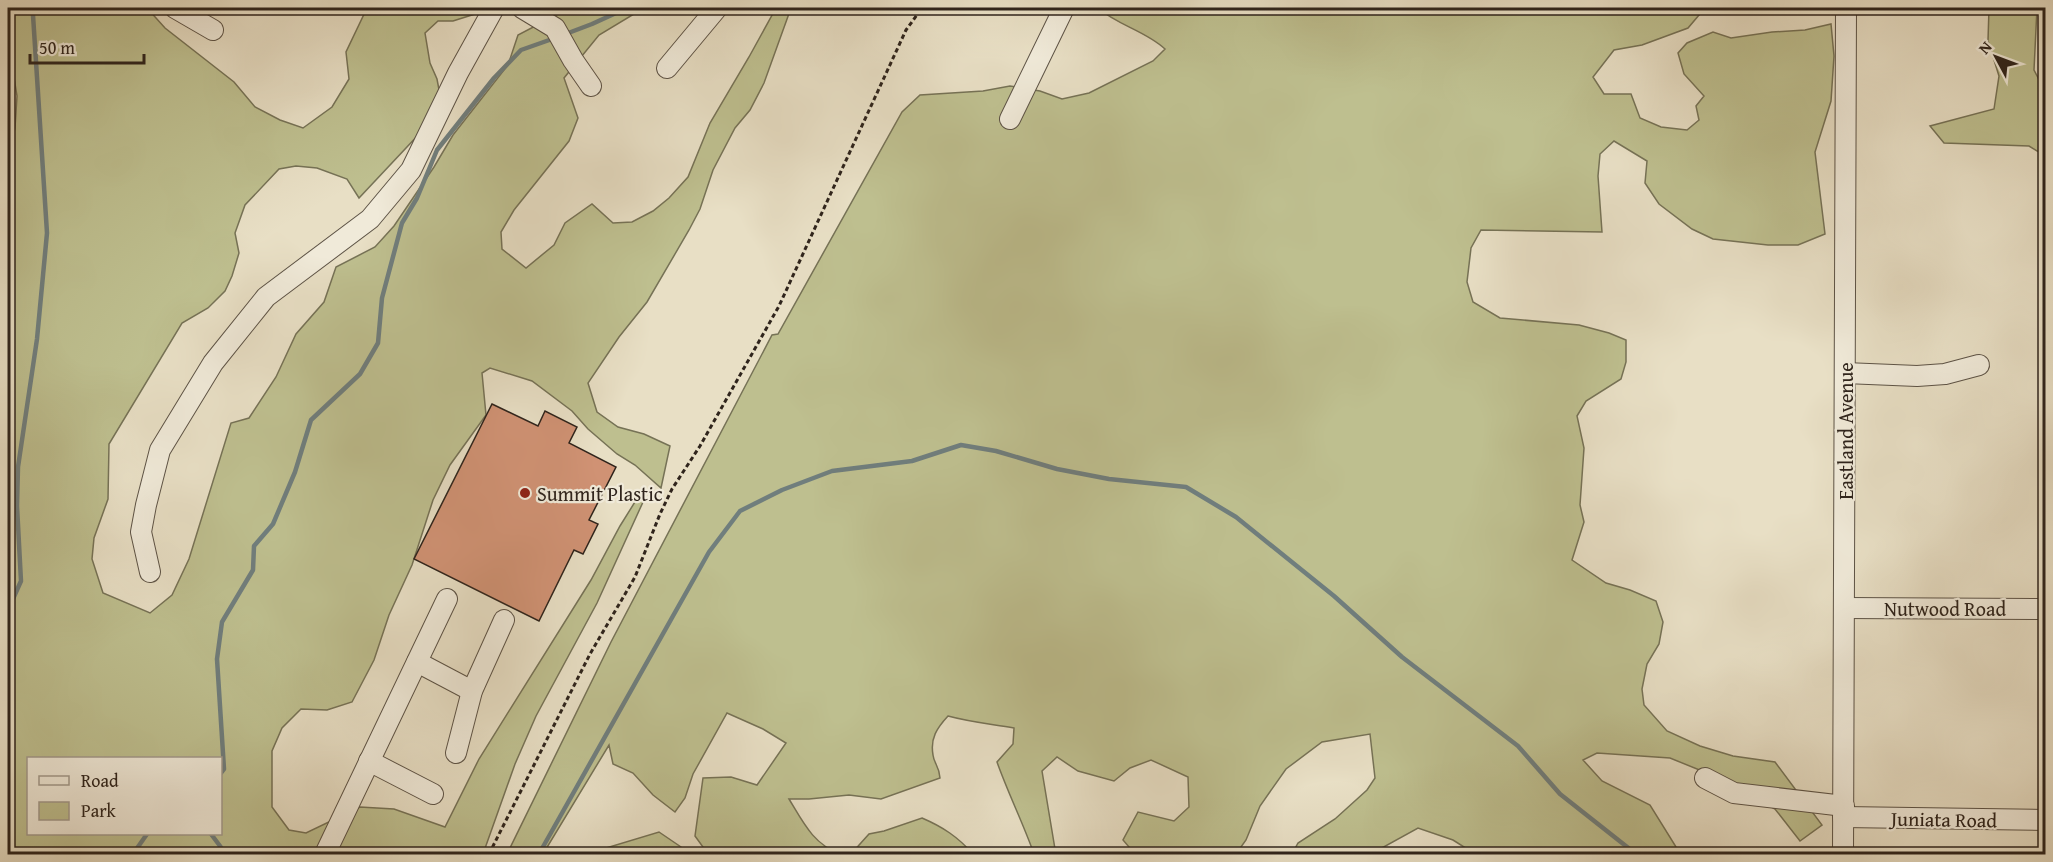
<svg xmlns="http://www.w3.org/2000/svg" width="2053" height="862" viewBox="0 0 2053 862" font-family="'Gentium Book Plus',serif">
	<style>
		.green { fill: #bebf8f; stroke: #767256; stroke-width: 1.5; fill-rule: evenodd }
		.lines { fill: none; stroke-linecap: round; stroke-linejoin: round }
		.stream { stroke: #707e7d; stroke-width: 4.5 }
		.building { fill: #d09274; stroke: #2f241c; stroke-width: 1.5 }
		.minor-casing { stroke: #5d5346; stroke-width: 22 }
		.path { stroke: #2f241c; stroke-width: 3; stroke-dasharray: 4.5 3; stroke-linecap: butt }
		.minor { stroke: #f0ead9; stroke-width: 20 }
		.poi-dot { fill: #8f2418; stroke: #f0ead9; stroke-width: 2 }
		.labels { text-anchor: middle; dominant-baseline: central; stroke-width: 4.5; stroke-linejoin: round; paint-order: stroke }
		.street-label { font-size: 20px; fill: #2f241c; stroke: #f0ead9 }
		.poi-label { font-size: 20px; fill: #2f241c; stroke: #f0ead9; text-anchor: start }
	</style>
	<rect width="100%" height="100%" fill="#e8dfc5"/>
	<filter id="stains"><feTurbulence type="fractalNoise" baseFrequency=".00333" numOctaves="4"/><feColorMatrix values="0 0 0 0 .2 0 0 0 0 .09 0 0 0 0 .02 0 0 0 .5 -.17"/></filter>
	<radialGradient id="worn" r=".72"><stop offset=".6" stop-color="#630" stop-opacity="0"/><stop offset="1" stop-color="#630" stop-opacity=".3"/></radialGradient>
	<!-- green -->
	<g class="green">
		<path d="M16,8H147L165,28L234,82L255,107L280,120L303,128L332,107L349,79L346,52L367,8H471L475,14L453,21H438L425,33L430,63L437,79L440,95L421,132L359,198L347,179L317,168L296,166L279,169L245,205L235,233L239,253L232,276L225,291L208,308L182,323L109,444L108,499L94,538L92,559L103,593L150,613L172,595L189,559L231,423L249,418L276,377L296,334L324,302L336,267L375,247L394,226L434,167L453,135L508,65L518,35L564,11L565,8H644L599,35L564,78L578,118L569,141L514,210L501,232L502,249L526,268L554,245L565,223L592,204L613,223L632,222L653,211L669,198L688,177L710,123L749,57L776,8H791L764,83L750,110L735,128L713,170L700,209L689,230L647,302L619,337L588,383L597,412L618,427L644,434L670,446L661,488L635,465L617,454L588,429L572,411L532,381L490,368L482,373L486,415L450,465L433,500L412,565L389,615L374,660L352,702L327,710L301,709L282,728L272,751V807L289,830L306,833L360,807L394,809L445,827L479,759L591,580L620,526L643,489V502L597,603L536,716L515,764L483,854H8V162L15,128L17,96L8,40V14ZM28,758H220V834H28Z"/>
		<path d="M1098,8H1324L1339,14L1345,8H1705L1688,28L1642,45L1614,50L1593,77L1604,94H1631L1640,118L1661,127L1687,130L1699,120L1696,106L1704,96L1684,74L1678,53L1687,43L1713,32L1731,38L1772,32L1805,30L1831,24L1834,56L1831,101L1815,152L1825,234L1798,245H1768L1713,239L1692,229L1659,204L1645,183L1647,161L1614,141L1600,154L1598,176L1602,232L1481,230L1471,248L1467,282L1473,302L1500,318L1579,325L1609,333L1626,340V362L1621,379L1586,401L1577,416L1584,448L1580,505L1584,522L1572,560L1606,583L1630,590L1656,601L1663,622L1659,644L1647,664L1642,689L1644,705L1667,731L1700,746L1733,756L1775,762L1822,825L1800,841L1775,809L1729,782L1670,758L1597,753L1583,760L1602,781L1650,805L1676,847L1686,854H1578L1564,848L1561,854H1475L1453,840L1418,828L1371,854H1292L1298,843L1335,819L1367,790L1375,778L1370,734L1322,742L1286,769L1260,806L1246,840L1236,854H1135L1123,840L1138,812L1174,821L1189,807L1188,777L1151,760L1130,768L1114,781L1078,771L1057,757L1042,771L1055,849L1044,854H1034C1023,823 1008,793 997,762L1013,744L1014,728C991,724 970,722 948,716C937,728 930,738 933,755C934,764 939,765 940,778L881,799L849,795L809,799H789C803,822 813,844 840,854H736L724,850L708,854L695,836L703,778L731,777L757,785L786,743L763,729L727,713L693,774L685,798L675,812L653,795L633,773L613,764L609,745L543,854H507L611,642L772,335L778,334L902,112L920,95L983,91L1010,86L1040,91L1062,99L1089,93L1153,61L1165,49C1146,31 1117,25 1098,8Z"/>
		<polygon points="1989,8 2037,8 2034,70 2045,91 2045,156 2029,146 1944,143 1930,126 1994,109 1999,76 1988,41"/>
		<path d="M922,818C943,827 958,837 973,854H851L869,834L884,831Z"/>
		<polygon points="659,832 681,847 686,854 607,854 606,848"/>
	</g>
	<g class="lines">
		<!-- stream -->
		<g class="stream">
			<polyline points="563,35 592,24 627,8"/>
			<polyline points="8,610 21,581 17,506 18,467 37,339 47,233 33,15 29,8"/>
			<polyline points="220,774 224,769 217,659 222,622 253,570 254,546 273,524 295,472 311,420 360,374 378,343 382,298 402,223 417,198 437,150 494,78 521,50 555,38"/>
			<polyline points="211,834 226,854"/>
			<polyline points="8,849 8,854"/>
			<polyline points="133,854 147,834"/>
			<polyline points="539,854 709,552 740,511 782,490 832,471 912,461 961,445 996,451 1057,469 1109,479 1186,487 1236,517 1334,596 1402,657 1518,746 1560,794 1636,854"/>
		</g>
	</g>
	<!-- building -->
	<polygon class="building" points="492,404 538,426 545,411 577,427 569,443 616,467 589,520 598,524 583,554 574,550 539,621 414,559"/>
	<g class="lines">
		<!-- minor casing -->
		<g class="minor-casing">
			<g id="minor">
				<polyline points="175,8 213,30"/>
				<polyline points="522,8 555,28 573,60 591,86"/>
				<polyline points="667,68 717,8"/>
				<polyline points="1010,119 1064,8"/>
				<polyline points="1845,373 1917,376 1945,374 1979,365"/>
				<polyline points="150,572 141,532 146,505 160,450 213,363 266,297 370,219 411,170 458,73 494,8"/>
				<polyline points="1845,608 2046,609"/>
				<polyline points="417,662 472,691"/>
				<polyline points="456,753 472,691 504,620"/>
				<polyline points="369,761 433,794"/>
				<polyline points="1705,778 1734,793 1844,806"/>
				<polyline points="1843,817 2046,820"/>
				<polyline points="325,854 447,599"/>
				<polyline points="1843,854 1846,8"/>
			</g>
		</g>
		<!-- path -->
		<polyline class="path" points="489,854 590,654 635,577 660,514 672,489 700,446 779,306 906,30 922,8"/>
		<!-- minor -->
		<use href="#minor" class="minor"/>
	</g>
	<!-- markers -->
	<circle class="poi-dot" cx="525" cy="493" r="6"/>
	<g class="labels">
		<!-- street labels -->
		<g class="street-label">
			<text transform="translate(1845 431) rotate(-90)">Eastland Avenue</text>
			<text x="1945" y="608">Nutwood Road</text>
			<text transform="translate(1944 819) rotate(1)">Juniata Road</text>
		</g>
		<!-- poi labels -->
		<g class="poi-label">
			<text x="537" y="493">Summit Plastic</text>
		</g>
	</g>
	<!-- margin -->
	<rect width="2053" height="862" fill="none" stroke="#e8dfc5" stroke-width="30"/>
	<rect x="9" y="9" width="2035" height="844" fill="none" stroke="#2f241c" stroke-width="3"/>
	<rect x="15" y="15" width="2023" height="832" fill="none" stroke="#2f241c" stroke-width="1.5"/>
	<!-- legend -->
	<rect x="27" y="757" width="195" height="78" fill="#f0ead9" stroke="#a39b8d" stroke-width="1.5"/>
	<rect x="39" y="776" width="30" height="9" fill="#f0ead9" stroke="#a39b8d" stroke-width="1.5"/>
	<text x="81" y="787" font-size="18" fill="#2f241c">Road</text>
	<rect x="39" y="802" width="30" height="18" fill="#bebf8f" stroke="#a39b8d" stroke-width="1.5"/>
	<text x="81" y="817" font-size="18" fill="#2f241c">Park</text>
	<!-- north arrow -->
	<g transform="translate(1996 57) rotate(311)" stroke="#f0ead9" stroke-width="4.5" paint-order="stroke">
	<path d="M0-4.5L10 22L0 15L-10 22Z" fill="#2f241c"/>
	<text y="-9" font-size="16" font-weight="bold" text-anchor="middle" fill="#2f241c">N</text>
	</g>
	<!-- scale -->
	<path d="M30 54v9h114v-9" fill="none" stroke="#2f241c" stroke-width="3"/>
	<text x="39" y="54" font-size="18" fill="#2f241c" stroke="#f0ead9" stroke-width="4.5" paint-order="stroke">50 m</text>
	<rect width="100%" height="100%" filter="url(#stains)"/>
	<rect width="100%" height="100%" fill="url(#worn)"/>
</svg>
